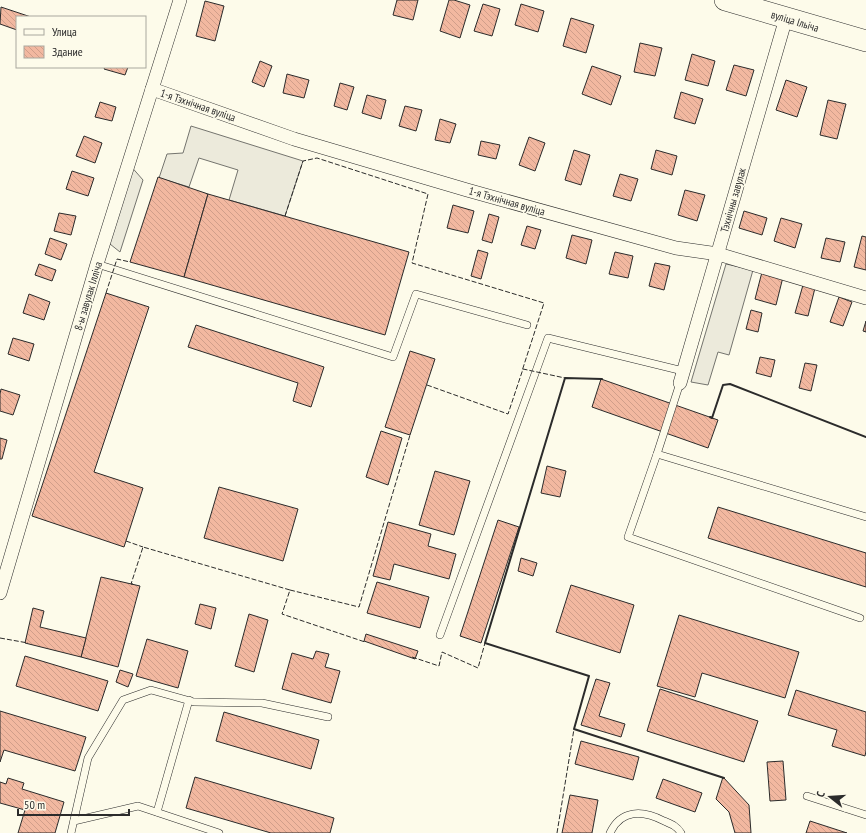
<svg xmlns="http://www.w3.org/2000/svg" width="866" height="833" viewBox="0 0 866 833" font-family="'PT Sans Narrow',sans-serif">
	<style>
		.parking { fill: #eceadb; stroke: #74746e }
		.building { fill: url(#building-back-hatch); stroke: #2b2b2b }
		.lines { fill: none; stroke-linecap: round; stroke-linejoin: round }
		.service-casing { stroke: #2b2b2b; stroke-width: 8 }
		.minor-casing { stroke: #2b2b2b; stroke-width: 14 }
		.primary-casing { stroke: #2b2b2b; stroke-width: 22 }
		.service { stroke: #fdfbea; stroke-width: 7 }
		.minor { stroke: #fdfbea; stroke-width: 13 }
		.primary { stroke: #fdfbea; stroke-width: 21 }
		.fence { stroke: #2b2b2b; stroke-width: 1; stroke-dasharray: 5 2; stroke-linecap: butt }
		.wall { stroke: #2b2b2b; stroke-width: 2 }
		.labels { text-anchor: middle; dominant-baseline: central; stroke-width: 3; stroke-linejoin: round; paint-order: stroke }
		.street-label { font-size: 11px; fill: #2b2b2b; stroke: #fdfbea }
	</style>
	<defs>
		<pattern id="building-back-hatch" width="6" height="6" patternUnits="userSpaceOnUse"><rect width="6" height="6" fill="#f2b8a0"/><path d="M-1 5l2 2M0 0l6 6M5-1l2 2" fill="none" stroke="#d09e8a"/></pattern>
	</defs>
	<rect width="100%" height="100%" fill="#fdfbea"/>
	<!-- parking -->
	<g class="parking">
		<polygon points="191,126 303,161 285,216 229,200 238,170 199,158 189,187 159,178 167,154 183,153"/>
		<polygon points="129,164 143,180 120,252 105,240"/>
		<polygon points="726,264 753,270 729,355 718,352 708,385 691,382"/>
	</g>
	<!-- building -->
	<g class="building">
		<polygon points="397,0 418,0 413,20 393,15"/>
		<polygon points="449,0 454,0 470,5 460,38 440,31"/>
		<polygon points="205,1 224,6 215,41 196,36"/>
		<polygon points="483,4 500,9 492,36 474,31"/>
		<polygon points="521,4 544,11 538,32 515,25"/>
		<polygon points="1,7 31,17 17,17 17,30 0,24"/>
		<polygon points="571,18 594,25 586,53 563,46"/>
		<polygon points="640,43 662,48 655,76 634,72"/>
		<polygon points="692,54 715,61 708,86 685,80"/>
		<polygon points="260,61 272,66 264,87 252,82"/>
		<polygon points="734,65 754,70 746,96 726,90"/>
		<polygon points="592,66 621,76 611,105 582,94"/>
		<polygon points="105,67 128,67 125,75 104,69"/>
		<polygon points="287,74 309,80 304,98 283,93"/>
		<polygon points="786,80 807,87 797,117 776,110"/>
		<polygon points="340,83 354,87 347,110 334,106"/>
		<polygon points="681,92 703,99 695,124 674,118"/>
		<polygon points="367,95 386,100 381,119 362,113"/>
		<polygon points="828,100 846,104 837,139 820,135"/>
		<polygon points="100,102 116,107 112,121 95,117"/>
		<polygon points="405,106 422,110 416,131 399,126"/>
		<polygon points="440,119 456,124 450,143 435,140"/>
		<polygon points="84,136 102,143 95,163 76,156"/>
		<polygon points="529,137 545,143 535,171 519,165"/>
		<polygon points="481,141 500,145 496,159 478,155"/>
		<polygon points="574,150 590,155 581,185 565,180"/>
		<polygon points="656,150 677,156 672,175 651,169"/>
		<polygon points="72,171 94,178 88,196 66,189"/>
		<polygon points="620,174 638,179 631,201 613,196"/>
		<polygon points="158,177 208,194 184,277 130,262"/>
		<polygon points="685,190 705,195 697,221 678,215"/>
		<polygon points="208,194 409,252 385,335 184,277"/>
		<polygon points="453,205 474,211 468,233 447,228"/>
		<polygon points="744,211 767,218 762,235 739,228"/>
		<polygon points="59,213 76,216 71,235 54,231"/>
		<polygon points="489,214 499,217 492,243 482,240"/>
		<polygon points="781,218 802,224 795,248 774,241"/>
		<polygon points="527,226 541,230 535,249 521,245"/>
		<polygon points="572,235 592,240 586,264 566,258"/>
		<polygon points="862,236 866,237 866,270 854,267"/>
		<polygon points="50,238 67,244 61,260 45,254"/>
		<polygon points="826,238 845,242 840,262 821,258"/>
		<polygon points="478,250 488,253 481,279 471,276"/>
		<polygon points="615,252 633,256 628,278 609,274"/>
		<polygon points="655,263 670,266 664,290 649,286"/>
		<polygon points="39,264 56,270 52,281 35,275"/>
		<polygon points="762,272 783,277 776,305 755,299"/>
		<polygon points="803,285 815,288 808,316 795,313"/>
		<polygon points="106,293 149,307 94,472 143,488 124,547 32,516"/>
		<polygon points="29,294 50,302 44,320 23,313"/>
		<polygon points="839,297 852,302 843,326 830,322"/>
		<polygon points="751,310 762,313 758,332 746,329"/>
		<polygon points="866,321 866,332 863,331"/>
		<polygon points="196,325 324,367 311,407 293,401 298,383 188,347"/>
		<polygon points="13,338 34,344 29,361 8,354"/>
		<polygon points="410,351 435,359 410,435 385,427"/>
		<polygon points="760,357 775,360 771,377 756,373"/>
		<polygon points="805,363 817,365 811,391 799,388"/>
		<polygon points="601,379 718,420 708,448 592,407"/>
		<polygon points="1,389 20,395 13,415 0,411 0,394"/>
		<polygon points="381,431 402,438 388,485 366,477"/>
		<polygon points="0,438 7,440 2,459 0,459"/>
		<polygon points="547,466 566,471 560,497 541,493"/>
		<polygon points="435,471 470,481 454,535 419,525"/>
		<polygon points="219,487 298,509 283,561 204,538"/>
		<polygon points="718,507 866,553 866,587 708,538"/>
		<polygon points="498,520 519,527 481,643 460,636"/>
		<polygon points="388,522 431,534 428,546 456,554 449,579 394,564 390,580 373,576"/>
		<polygon points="521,558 537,563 533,576 518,571"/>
		<polygon points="101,577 140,586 118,667 81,657"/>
		<polygon points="377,582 429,597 420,628 367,613"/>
		<polygon points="571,585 634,605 620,653 556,632"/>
		<polygon points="200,604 216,608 211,629 195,624"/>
		<polygon points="33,608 44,611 40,627 86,638 81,657 25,643"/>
		<polygon points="249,614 268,620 254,672 235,666"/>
		<polygon points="679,615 799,652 785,698 702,673 695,697 657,686"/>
		<polygon points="366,634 418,651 415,659 364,641"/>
		<polygon points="147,639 188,651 178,688 136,676"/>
		<polygon points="316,651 329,654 325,667 340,671 331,703 282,689 292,653 313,659"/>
		<polygon points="25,656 108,681 98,711 16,686"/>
		<polygon points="120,670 133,674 128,687 116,682"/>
		<polygon points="596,679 610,683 599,716 625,724 621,737 581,725"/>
		<polygon points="660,689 758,721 744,762 647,731"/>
		<polygon points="796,690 866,712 866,751 865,756 832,746 837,730 788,715"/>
		<polygon points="0,711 86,737 75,771 4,750 0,762"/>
		<polygon points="224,712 319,740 311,769 216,741"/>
		<polygon points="581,741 639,757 633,780 575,764"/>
		<polygon points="783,761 786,800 770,801 767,762"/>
		<polygon points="195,777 334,818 330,833 271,833 186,808"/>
		<polygon points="723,777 749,805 751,833 735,833 729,812 716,799"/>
		<polygon points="8,778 24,783 22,789 64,802 55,833 18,833 25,810 0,803 0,782 6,784"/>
		<polygon points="663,779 702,793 695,812 656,798"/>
		<polygon points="570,795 598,800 592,833 562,833"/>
		<polygon points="810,821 847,833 806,833"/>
	</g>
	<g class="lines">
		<!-- service casing -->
		<g class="service-casing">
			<g id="service">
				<polyline points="97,264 393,357 416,294 527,325"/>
				<polyline points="680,383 657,454 628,537 860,618"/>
				<polyline points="657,454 866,517"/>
				<polyline points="440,635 548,338 683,371"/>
				<polyline points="807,796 866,815"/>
				<polyline points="157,812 189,700"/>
				<polyline points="74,821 138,806 219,833"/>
				<polyline points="71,833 88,758 123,700 151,690 194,702 262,703 328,717"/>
				<path d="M610,833C621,809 643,810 664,821C671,824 677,826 681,833"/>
			</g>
		</g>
		<!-- minor casing -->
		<g class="minor-casing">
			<g id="minor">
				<polyline points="152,89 294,139 467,190 676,248 718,254 866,298"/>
				<polyline points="680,383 786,18"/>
				<polyline points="0,593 97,264 180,0"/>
			</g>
		</g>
		<!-- primary casing -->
		<g class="primary-casing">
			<polyline id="primary" points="725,0 866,41"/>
		</g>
		<!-- service -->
		<use href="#service" class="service"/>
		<!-- minor -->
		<use href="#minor" class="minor"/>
		<!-- primary -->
		<use href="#primary" class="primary"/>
		<!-- fence -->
		<g class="fence">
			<polyline points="285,216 303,161 317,158 428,194 412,263 544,303 522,371"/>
			<polyline points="106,293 117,259 130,262"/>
			<polyline points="427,385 508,414 523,369 565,378"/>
			<polyline points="126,541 143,547"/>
			<polyline points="133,584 131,584 143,547 290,590 282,614 365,642"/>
			<polyline points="290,590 359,607 410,435"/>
			<polyline points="0,638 28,643"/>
			<polyline points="412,657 439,666 442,652 478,668 485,643"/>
			<polyline points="557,833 574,729"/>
		</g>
		<!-- wall -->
		<g class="wall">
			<polyline points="602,379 565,378 485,643 589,676 574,729 724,778"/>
			<polyline points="710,417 712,418 723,385 730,384 866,437"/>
		</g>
	</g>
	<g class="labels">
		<!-- street labels -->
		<g class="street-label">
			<text transform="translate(795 21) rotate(17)">вуліца Ільіча</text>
			<text transform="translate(198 105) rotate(19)">1-я Тэхнічная вуліца</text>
			<text transform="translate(733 200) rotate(-74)">Тэхнічны завулак</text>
			<text transform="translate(507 201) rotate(16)">1-я Тэхнічная вуліца</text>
			<text transform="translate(88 296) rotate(-73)">8-ы завулак Ілліча</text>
		</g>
	</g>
	<!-- legend -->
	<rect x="16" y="16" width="130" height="52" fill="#fdfbea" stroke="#a9a89e"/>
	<rect x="24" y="29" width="20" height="6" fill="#fdfbea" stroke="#a9a89e"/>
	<text x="52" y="36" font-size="12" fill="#2b2b2b">Улица</text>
	<rect x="24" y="46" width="20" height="12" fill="url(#building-back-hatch)" stroke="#a9a89e"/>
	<text x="52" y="56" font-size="12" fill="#2b2b2b">Здание</text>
	<!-- north arrow -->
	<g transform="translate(830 797) rotate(287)" stroke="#fdfbea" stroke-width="3" paint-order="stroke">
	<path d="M0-3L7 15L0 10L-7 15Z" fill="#2b2b2b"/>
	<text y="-6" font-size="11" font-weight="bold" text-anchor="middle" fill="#2b2b2b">С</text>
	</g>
	<!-- scale -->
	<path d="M18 809v6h111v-6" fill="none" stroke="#2b2b2b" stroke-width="2"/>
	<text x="24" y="809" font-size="12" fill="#2b2b2b" stroke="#fdfbea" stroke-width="3" paint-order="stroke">50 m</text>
</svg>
